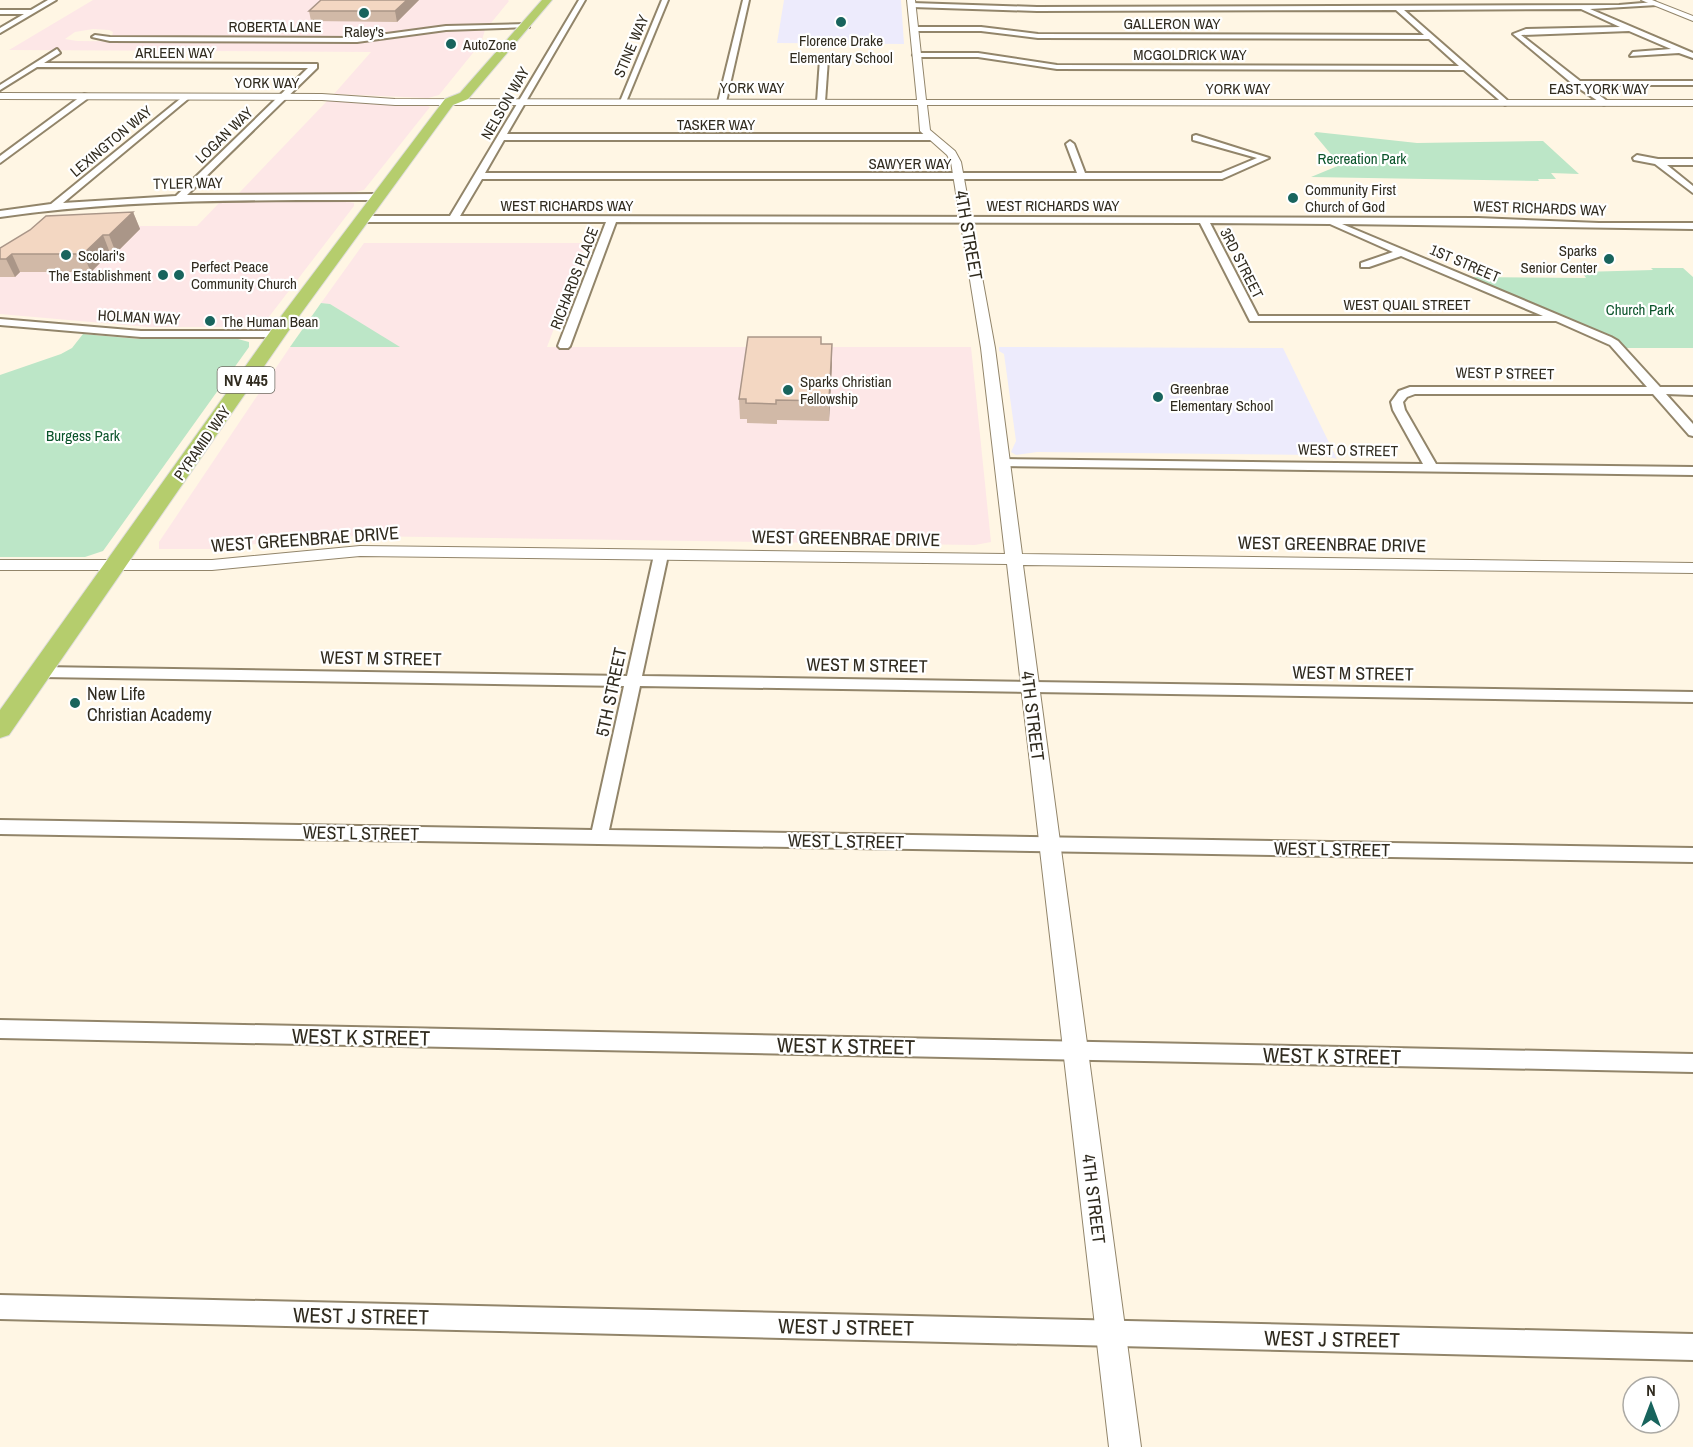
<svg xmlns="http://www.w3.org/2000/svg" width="1693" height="1447" viewBox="0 0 1693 1447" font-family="'Archivo Narrow',sans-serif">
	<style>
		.commercial { fill: #fde7e7 }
		.education { fill: #edebfc }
		.green { fill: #bce6c7 }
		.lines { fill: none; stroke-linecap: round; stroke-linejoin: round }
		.minor-casing { stroke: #92856a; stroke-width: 4 }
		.tertiary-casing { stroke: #92856a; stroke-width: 2 }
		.primary-casing { stroke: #dedddb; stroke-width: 2 }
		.minor { fill: #fff; fill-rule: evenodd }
		.tertiary { fill: #fff; fill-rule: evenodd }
		.primary { fill: #b5cd6d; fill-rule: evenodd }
		.wall { fill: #d1b9a7 }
		.shaded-wall { fill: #aa9688 }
		.building { fill: #f3d7c2; stroke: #aa9688; stroke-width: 1.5 }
		.poi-dot { fill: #18645d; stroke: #fff; stroke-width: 2 }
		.labels { text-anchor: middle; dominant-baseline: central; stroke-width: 4.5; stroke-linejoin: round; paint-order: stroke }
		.far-street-label { font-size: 15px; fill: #302b1f; stroke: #fff }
		.far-poi-label { font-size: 15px; fill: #302b1f; stroke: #fff; text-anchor: start }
		.far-park-label { font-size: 15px; fill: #0b542b; stroke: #fff }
		.shield { fill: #fff; stroke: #6e6b62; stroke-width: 1.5 }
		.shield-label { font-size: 16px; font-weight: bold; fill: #302b1f }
		.street-label { font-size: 18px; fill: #302b1f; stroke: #fff }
		.poi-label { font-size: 18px; fill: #302b1f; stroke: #fff; text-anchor: start }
		.near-street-label { font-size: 21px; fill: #302b1f; stroke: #fff }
	</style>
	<rect width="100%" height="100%" fill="#fff6e4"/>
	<!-- commercial -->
	<g class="commercial">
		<polygon points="93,0 508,0 509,1 491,23 435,26 372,36 112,36 113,32 109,30 93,29 75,32 65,39 77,41 354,43 443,31 485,30 481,43 439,95 428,98 334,94 371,52 9,50"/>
		<polygon points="328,100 425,105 430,107 364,190 351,193 239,193"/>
		<polygon points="220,202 349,202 354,203 354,206 265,322 260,325 249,327 148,327 0,314 0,266 119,226 197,226"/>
		<polygon points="364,243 586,243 547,347 971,347 991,542 975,545 359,536 289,540 213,549 159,549 159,542 290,347 398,347 330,304 321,303"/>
	</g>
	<!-- education -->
	<g class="education">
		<polygon points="784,0 901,0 904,44 777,43"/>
		<polygon points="999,347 1283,348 1337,459 1321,455 1037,452 1016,455 1011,452 1016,441 1004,354 999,351"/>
	</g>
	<!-- green -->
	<g class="green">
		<polygon points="1316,132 1417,143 1543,141 1579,174 1551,173 1556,179 1538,179 1539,181 1311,177 1340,165 1314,134"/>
		<polygon points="1651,268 1683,268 1693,277 1693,348 1624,348 1612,337 1469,277 1586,278 1582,272 1653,270"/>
		<polygon points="321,303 330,304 400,347 290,347"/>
		<polygon points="83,334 139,339 238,339 249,342 249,347 103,551 85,557 0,557 0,375 61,354 72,348"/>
	</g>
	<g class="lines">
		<!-- minor casing -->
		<g class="minor-casing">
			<g id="minor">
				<polygon points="48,0 56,0 0,33 0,28 24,14 0,14 0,10 31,10"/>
				<path d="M579,0H585L507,134H931L935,137L931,140H504L485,173H1077L1066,144L1070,141L1074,144L1085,173H1221L1257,158L1193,140V136L1196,135L1269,158L1222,179H482L460,216L1478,218L1599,223H1693V229L1342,224L1611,337L1618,341L1660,387H1693V395L1666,394L1693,424V436L1689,435L1653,394H1415L1407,397L1403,402L1405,410L1436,464L1693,467V475L997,466L996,463L997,460L1002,459L1423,464L1393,410L1391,402L1399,391L1410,387H1647L1610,345L1556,321H1250L1200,223L616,222L570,346L568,348H560L558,346L606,222H362L357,219L362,216H450ZM1210,223L1330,224L1393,252L1361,263V267H1369L1401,256L1543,316H1258Z"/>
				<polygon points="662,0 668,0 626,102 619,104"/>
				<polygon points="743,0 749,0 726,102 722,104 718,102"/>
				<polygon points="1655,2 1657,5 1590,9 1693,53 1693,58 1679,53 1630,56 1633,52 1671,49 1629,31 1521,35 1580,81 1693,81 1693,85 1586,85 1607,101 1608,103 1604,105 1574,85 1513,34 1526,29 1620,27 1581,9 1404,10 1508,101 1509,103 1505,105 1464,70 1057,69 978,57 917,57 913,55 917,53 978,53 1057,65 1459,66 1429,39 1038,38 981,31 914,31 911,29 914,27 981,27 1038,34 1424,35 1396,10 1037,11 912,7 909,5 912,3 1037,7 1619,5"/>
				<polygon points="527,24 529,27 446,30 357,42 110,41 92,37 95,35 110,37 357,38 446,26"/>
				<path d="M57,49L60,53L44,63L317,64V68L187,195L378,194L383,197L378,200C251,200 126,199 0,217V211L51,204L185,95L189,97L188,99L63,203L176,196L308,68L37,67L0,90V85Z"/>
				<polygon points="824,57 828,59 825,102 821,104 817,102 820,59"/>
				<polygon points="84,94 91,96 0,163 0,156"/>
				<polygon points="1637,155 1658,159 1693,159 1693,165 1667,165 1693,186 1693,193 1655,164 1634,160 1633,158"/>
				<polygon points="0,319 141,331 278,331 284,334 278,337 141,337 0,325"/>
				<polygon points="661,551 668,555 642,676 1693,692 1693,702 640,686 609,830 1693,848 1693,862 0,834 0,820 592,830 624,686 41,677 33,672 41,667 627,676 654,555"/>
				<polygon points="0,1020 1693,1054 1693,1072 0,1038"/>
				<polygon points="0,1295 1693,1334 1693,1360 0,1319"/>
			</g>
		</g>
		<!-- tertiary casing -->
		<g class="tertiary-casing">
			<g id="tertiary">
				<polygon points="907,0 915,0 926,100 1693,100 1693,106 927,105 930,130 955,151 961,162 995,348 1022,554 1693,563 1693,573 1023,565 1141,1447 1109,1447 1007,564 360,556 212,570 0,570 0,560 212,560 360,546 1005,554 981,348 951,162 947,155 920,131 918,105 395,105 322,100 0,99 0,93 322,94 395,99 917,100"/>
				<polygon points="1641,0 1652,0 1693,16 1693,21"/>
			</g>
		</g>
		<!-- primary casing -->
		<g class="primary-casing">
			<polygon id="primary" points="542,0 552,0 468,99 453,105 294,323 9,735 0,738 0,710 282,315 445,99 460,93"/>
		</g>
		<!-- minor -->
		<use href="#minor" class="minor"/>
		<!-- tertiary -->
		<use href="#tertiary" class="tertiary"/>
		<!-- primary -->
		<use href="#primary" class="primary"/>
	</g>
	<!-- wall -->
	<g class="wall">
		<polygon points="321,0 419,0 397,22 311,21 309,11"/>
		<polygon points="133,212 140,229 116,253 110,253 91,272 20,272 15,277 0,277 0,248"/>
		<polygon points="821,344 832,363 829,421 777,420 777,424 747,423 747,419 740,419 739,399"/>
	</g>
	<!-- shaded-wall -->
	<g class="shaded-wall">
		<polygon points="407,0 419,0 397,22 395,11"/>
		<polygon points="133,212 140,229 116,253 109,235"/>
		<polygon points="103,235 110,253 91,272 83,254"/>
		<polygon points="12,254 20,272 15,277 6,259"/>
		<polygon points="832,344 832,363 829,421 829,401"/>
	</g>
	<!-- building -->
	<g class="building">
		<polygon points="321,0 407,0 395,11 309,11"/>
		<polygon points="133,212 109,235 103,235 83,254 12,254 6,259 0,259 0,248 30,230 46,216"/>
		<polygon points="748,337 821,337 821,344 832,344 829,401 776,400 776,404 746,403 746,399 739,399"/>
	</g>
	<!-- markers -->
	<g class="poi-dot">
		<circle cx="364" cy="13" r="6"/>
		<circle cx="841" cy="22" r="6"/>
		<circle cx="451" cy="44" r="6"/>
		<circle cx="1293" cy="198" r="6"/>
		<circle cx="66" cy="255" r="6"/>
		<circle cx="1609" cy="259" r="6"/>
		<circle cx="163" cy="275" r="6"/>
		<circle cx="179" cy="275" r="6"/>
		<circle cx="210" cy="321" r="6"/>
		<circle cx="788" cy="390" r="6"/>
		<circle cx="1158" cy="397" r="6"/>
		<circle cx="75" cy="703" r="6"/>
	</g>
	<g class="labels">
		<!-- far-street labels -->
		<g class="far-street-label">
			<text x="1172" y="23">GALLERON WAY</text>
			<text x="275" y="26">ROBERTA LANE</text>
			<text transform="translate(631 46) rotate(-67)">STINE WAY</text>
			<text x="175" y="52">ARLEEN WAY</text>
			<text x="1190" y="54">MCGOLDRICK WAY</text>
			<text x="267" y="82">YORK WAY</text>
			<text x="752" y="87">YORK WAY</text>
			<text x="1238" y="88">YORK WAY</text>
			<text x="1599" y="88">EAST YORK WAY</text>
			<text transform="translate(505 103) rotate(-60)">NELSON WAY</text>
			<text x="716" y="124">TASKER WAY</text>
			<text transform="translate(224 135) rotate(-44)">LOGAN WAY</text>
			<text transform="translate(111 141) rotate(-40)">LEXINGTON WAY</text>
			<text x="910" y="163">SAWYER WAY</text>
			<text transform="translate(188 183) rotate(-1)">TYLER WAY</text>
			<text x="567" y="205">WEST RICHARDS WAY</text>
			<text x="1053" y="205">WEST RICHARDS WAY</text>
			<text transform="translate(1540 208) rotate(2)">WEST RICHARDS WAY</text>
			<text transform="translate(1242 263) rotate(63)">3RD STREET</text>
			<text transform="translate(1465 263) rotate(23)">1ST STREET</text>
			<text transform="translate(574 278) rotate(-69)">RICHARDS PLACE</text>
			<text x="1407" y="304">WEST QUAIL STREET</text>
			<text transform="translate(139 317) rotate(3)">HOLMAN WAY</text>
			<text transform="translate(1505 373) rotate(1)">WEST P STREET</text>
			<text transform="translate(202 443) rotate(-55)">PYRAMID WAY</text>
			<text transform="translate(1348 450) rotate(1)">WEST O STREET</text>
		</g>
		<!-- far-poi labels -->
		<g class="far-poi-label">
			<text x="364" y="31" text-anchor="middle">Raley's</text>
			<text x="841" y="40" text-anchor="middle">Florence Drake<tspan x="841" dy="17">Elementary School</tspan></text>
			<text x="463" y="44">AutoZone</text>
			<text x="1305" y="189">Community First<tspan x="1305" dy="17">Church of God</tspan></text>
			<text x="1597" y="250" text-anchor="end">Sparks<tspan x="1597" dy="17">Senior Center</tspan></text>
			<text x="78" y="255">Scolari's</text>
			<text x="191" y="266">Perfect Peace<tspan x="191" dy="17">Community Church</tspan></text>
			<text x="151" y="275" text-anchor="end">The Establishment</text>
			<text x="222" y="321">The Human Bean</text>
			<text x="800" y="381">Sparks Christian<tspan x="800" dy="17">Fellowship</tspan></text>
			<text x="1170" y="388">Greenbrae<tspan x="1170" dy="17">Elementary School</tspan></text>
		</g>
		<!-- far-park labels -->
		<g class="far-park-label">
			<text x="1362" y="158">Recreation Park</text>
			<text x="1640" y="309">Church Park</text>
			<text x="83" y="435">Burgess Park</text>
		</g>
		<!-- shield labels -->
		<rect class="shield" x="217.5" y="367" width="57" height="26" rx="4.5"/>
		<g class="shield-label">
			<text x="246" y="380">NV 445</text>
		</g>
		<!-- street labels -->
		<g class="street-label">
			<text transform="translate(969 235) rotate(80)">4TH STREET</text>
			<text transform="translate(846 538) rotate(1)">WEST GREENBRAE DRIVE</text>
			<text transform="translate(305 539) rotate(-4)">WEST GREENBRAE DRIVE</text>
			<text transform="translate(1332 544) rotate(1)">WEST GREENBRAE DRIVE</text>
			<text transform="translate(381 658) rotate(1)">WEST M STREET</text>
			<text transform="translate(867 665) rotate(1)">WEST M STREET</text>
			<text transform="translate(1353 673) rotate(1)">WEST M STREET</text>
			<text transform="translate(611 692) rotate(-78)">5TH STREET</text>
			<text transform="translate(1033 716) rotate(83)">4TH STREET</text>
			<text transform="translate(361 833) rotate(1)">WEST L STREET</text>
			<text transform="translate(846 841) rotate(1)">WEST L STREET</text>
			<text transform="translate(1332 849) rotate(1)">WEST L STREET</text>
			<text transform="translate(1094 1199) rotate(83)">4TH STREET</text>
		</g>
		<!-- poi labels -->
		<g class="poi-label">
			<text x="87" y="693">New Life<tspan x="87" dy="21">Christian Academy</tspan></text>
		</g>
		<!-- near-street labels -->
		<g class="near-street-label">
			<text transform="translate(361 1037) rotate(1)">WEST K STREET</text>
			<text transform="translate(846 1046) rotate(1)">WEST K STREET</text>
			<text transform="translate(1332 1056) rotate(1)">WEST K STREET</text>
			<text transform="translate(361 1316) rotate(1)">WEST J STREET</text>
			<text transform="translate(846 1327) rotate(1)">WEST J STREET</text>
			<text transform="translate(1332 1339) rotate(1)">WEST J STREET</text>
		</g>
	</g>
	<!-- north arrow -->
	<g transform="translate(1651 1405)"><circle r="28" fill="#ffffff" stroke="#acaaa5" stroke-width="1.5"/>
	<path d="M0-4.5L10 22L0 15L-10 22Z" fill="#18645d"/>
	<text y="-9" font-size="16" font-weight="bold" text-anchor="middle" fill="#302b1f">N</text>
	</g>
</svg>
